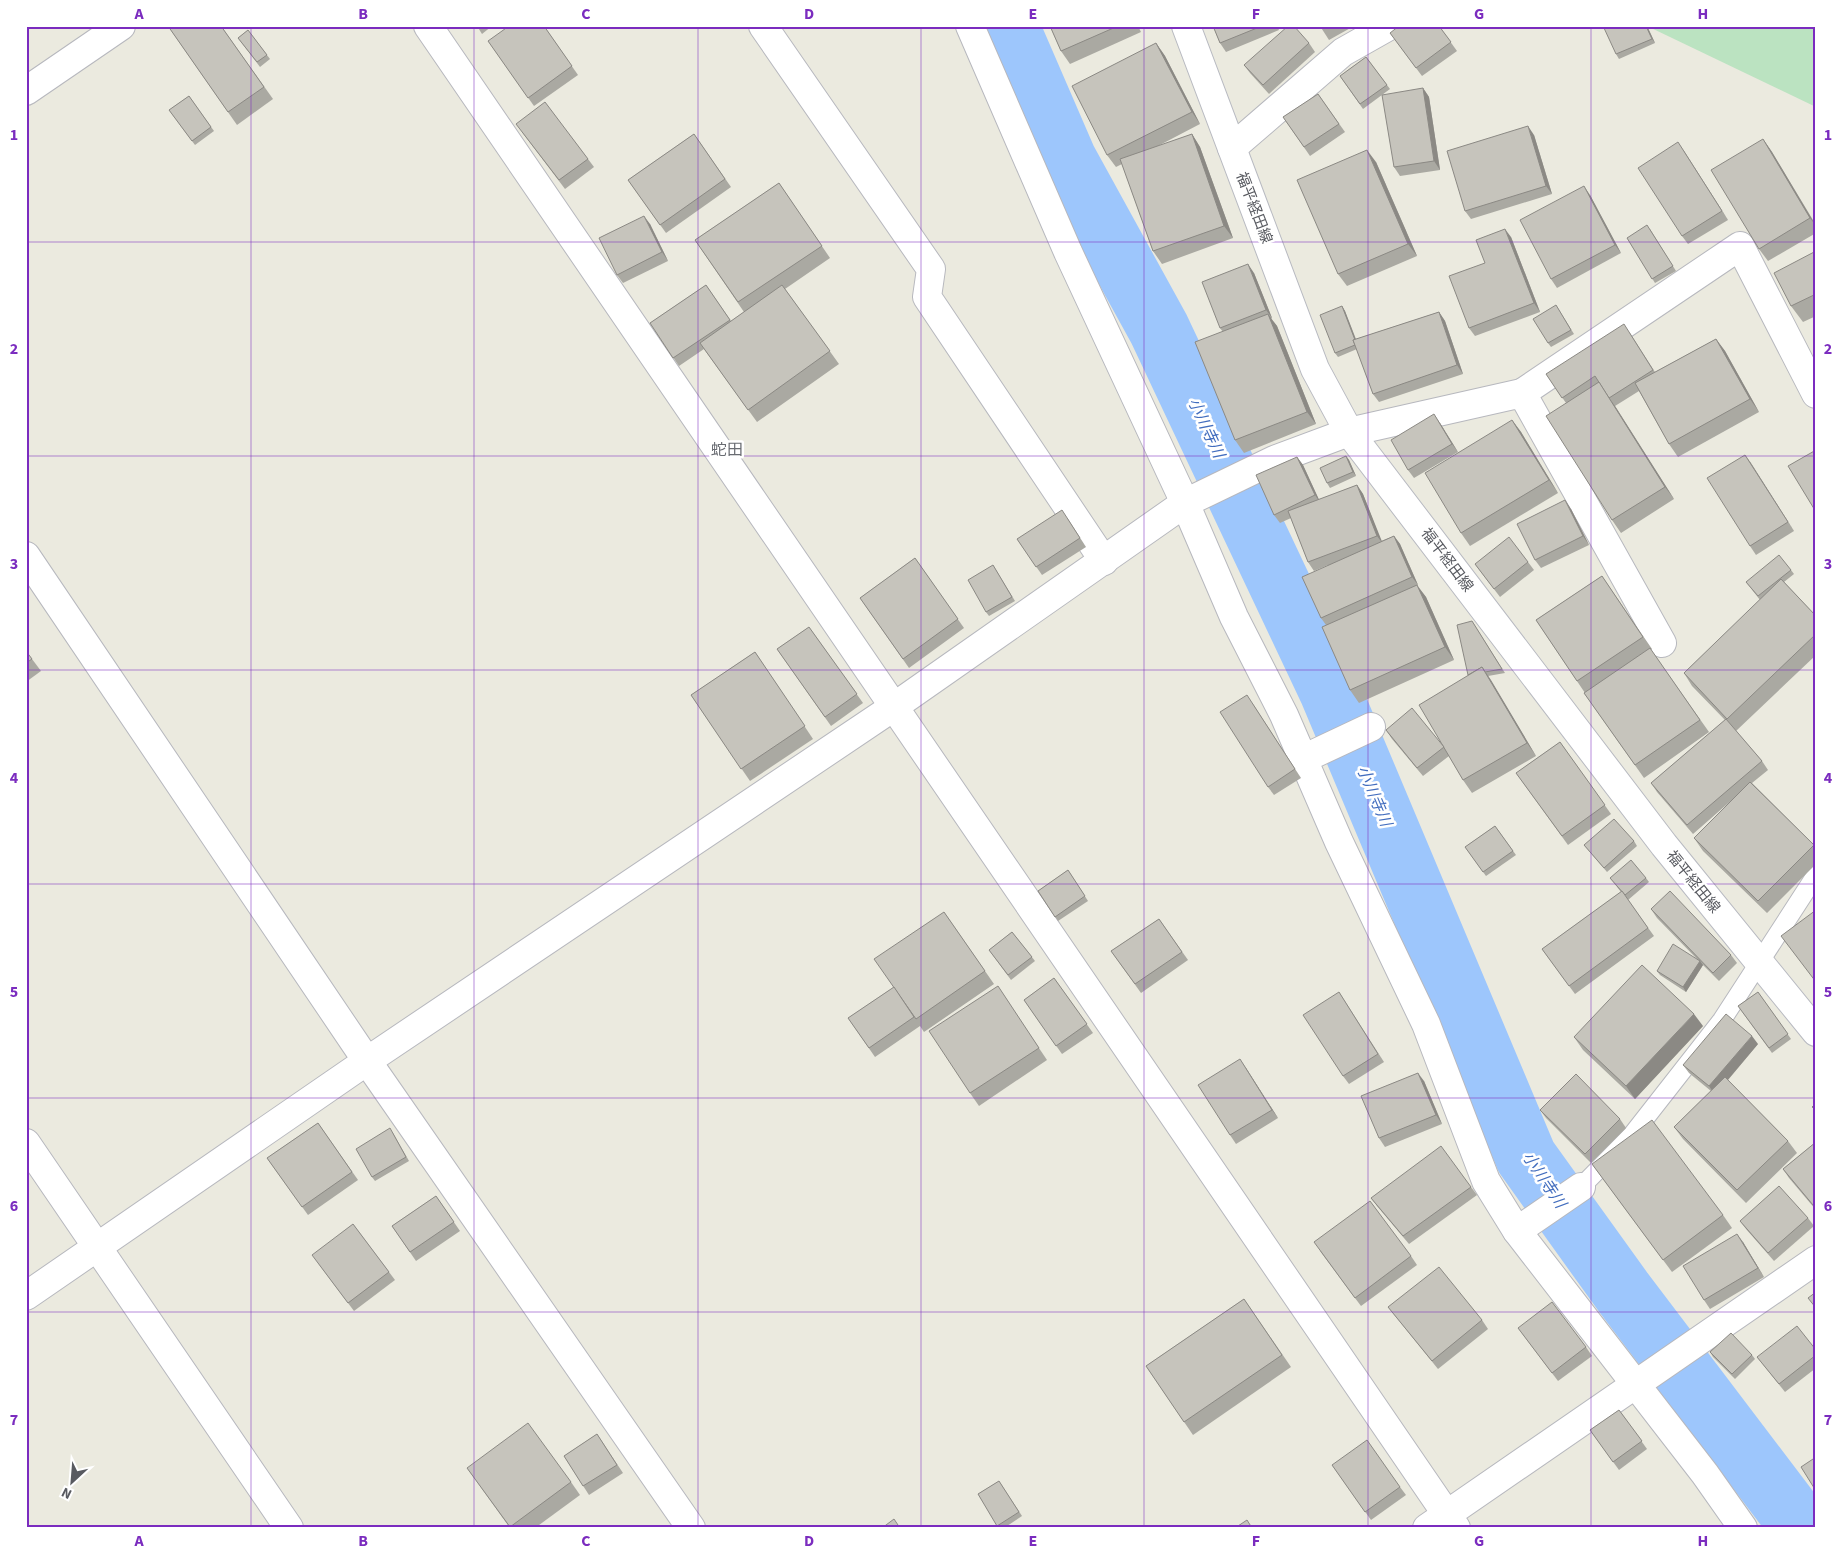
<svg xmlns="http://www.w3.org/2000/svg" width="1842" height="1554" viewBox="0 0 1842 1554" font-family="'Source Sans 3','Noto Sans JP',sans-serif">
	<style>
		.green { fill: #bbe3c1 }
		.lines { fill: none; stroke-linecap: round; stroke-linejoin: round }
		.river { stroke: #9dc6fc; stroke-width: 62 }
		.lane-casing { stroke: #b7b8be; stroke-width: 20 }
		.street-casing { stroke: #b7b8be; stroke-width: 30 }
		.secondary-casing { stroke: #b8bac1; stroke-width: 30 }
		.lane { stroke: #fff; stroke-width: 18 }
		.street { stroke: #fff; stroke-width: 28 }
		.secondary { stroke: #fff; stroke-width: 28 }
		.wall { fill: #aaa9a2 }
		.shaded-wall { fill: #8b8984 }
		.building { fill: #c6c4bc; stroke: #8b8984 }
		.grid { fill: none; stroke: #7b2cbf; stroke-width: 1; stroke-opacity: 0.55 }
		.labels { text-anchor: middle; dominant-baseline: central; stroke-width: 5; stroke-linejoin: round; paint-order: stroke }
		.street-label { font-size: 15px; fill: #585a60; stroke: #fff }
		.water-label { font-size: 16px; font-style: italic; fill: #426dbe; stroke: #fff }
		.neighbourhood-label { font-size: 16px; fill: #696c72; stroke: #fff }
		.neatline { fill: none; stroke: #7b2cbf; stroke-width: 2 }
		.grid-label { font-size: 16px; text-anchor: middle; font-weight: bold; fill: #7b2cbf }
	</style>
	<rect width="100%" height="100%" fill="#ebeadf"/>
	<!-- green -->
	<polygon class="green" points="1648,26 1816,26 1816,107 1647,26"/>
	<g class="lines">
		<!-- river -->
		<polyline class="river" points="1008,26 1066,160 1159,329 1330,691 1526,1157 1623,1292 1802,1528"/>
		<!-- lane casing -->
		<g class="lane-casing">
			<polyline id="lane" points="1581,1187 1632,1135 1722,1020 1816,875"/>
		</g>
		<!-- street casing -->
		<g class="street-casing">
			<g id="street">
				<polyline points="428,26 1456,1528"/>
				<polyline points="763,26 931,269 927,297 1104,561"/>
				<polyline points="970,26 1068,252 1185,503 1234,617 1284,715 1339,842 1426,1024 1486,1181 1517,1231 1705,1474 1743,1528"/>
				<polyline points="26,91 121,26"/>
				<polyline points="1232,148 1343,52 1389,26"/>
				<polyline points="1522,393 1740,246 1816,394"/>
				<polyline points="26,556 367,1061 691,1528"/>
				<polyline points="1303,759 1371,727"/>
				<polyline points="26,1143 289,1528"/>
				<polyline points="1517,1231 1581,1187"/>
				<polyline points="26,1296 367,1061 895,706 1185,503 1274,460 1349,432 1522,393 1662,643"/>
				<polyline points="1427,1528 1816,1260"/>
			</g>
		</g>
		<!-- secondary casing -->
		<g class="secondary-casing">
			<polyline id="secondary" points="1186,26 1315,369 1349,432 1664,845 1816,1032"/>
		</g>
		<!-- lane -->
		<use href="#lane" class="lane"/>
		<!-- street -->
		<use href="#street" class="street"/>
		<!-- secondary -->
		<use href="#secondary" class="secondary"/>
	</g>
	<!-- wall -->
	<g class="wall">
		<polygon points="168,26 221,26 273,99 237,125"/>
		<polygon points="477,26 492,26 482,34"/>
		<polygon points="544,26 578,75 534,106 488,41"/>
		<polygon points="1050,26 1138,26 1141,32 1070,64 1061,51"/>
		<polygon points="1213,26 1277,26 1279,30 1226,52 1220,43"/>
		<polygon points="1320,26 1354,26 1329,40"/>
		<polygon points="1439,26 1457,51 1422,76 1390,33"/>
		<polygon points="1647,26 1655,43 1619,59 1616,54"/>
		<polygon points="248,30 270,59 260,67 238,38"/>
		<polygon points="1156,43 1165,56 1200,124 1156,147 1192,134 1200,147 1233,238 1162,264 1153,251 1122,164 1116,167 1107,155"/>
		<polygon points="1309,43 1315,52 1269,94 1250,73 1244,65"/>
		<polygon points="1366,57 1390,89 1363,109 1340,76"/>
		<polygon points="1423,88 1429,97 1440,170 1400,176 1394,167"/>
		<polygon points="1318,94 1345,132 1310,156 1283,117"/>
		<polygon points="189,96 214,131 195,145 169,110"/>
		<polygon points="522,132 588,159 594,167 565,189"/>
		<polygon points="694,134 731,187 666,233 628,180"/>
		<polygon points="1534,135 1552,194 1471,219 1465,211"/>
		<polygon points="1763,139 1772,152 1816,225 1816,233 1768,261 1759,249"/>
		<polygon points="1684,151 1728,220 1688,244 1682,236"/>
		<polygon points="1376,162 1417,256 1347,286 1338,274"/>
		<polygon points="779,183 830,258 785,289 839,364 757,422 704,349 679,366 650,323 706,285 731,321 744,312 695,240"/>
		<polygon points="1590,195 1621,253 1557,288 1551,279"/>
		<polygon points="650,224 668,261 623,283 617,275"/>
		<polygon points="1650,229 1676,271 1655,283 1627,238"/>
		<polygon points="1511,237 1540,312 1475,336 1469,328 1485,263"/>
		<polygon points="1816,251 1816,316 1803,322 1791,306"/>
		<polygon points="1254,273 1272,318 1271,319 1277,326 1316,424 1244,453 1235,440 1223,332 1220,328"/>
		<polygon points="1556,305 1574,334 1551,347 1548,343"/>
		<polygon points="1342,306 1345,311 1356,339 1439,312 1445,321 1463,374 1379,402 1373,394 1357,349 1338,357 1335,353"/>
		<polygon points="1630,333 1655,372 1716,339 1725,351 1759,412 1678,457 1669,444 1639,391 1615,406 1674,499 1621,533 1612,520 1566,403 1546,374"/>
		<polygon points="1512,420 1521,432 1558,493 1470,546 1461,533"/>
		<polygon points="1440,423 1458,452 1414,478 1408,470"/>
		<polygon points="1745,455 1794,531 1756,555 1750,546"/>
		<polygon points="1346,456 1349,460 1356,476 1330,488 1327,483"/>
		<polygon points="1297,457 1303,465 1319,500 1357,485 1363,494 1381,541 1394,536 1400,544 1418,585 1417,586 1426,597 1454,660 1359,703 1350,690 1326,625 1321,618 1328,565 1314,571 1308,562 1291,518 1280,523 1274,515"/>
		<polygon points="1571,509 1589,545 1541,568 1535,560"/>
		<polygon points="1068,519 1086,547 1042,575 1017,539"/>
		<polygon points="915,558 964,628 909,668 860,598"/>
		<polygon points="1528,562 1534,570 1500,597 1475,564"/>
		<polygon points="993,565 1015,601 989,616 986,612"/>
		<polygon points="1791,570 1794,574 1784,582 1816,616 1816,655 1736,731 1762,761 1768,770 1752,783 1816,847 1816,864 1767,913 1703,851 1694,838 1733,799 1693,834 1657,792 1651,783 1725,720 1692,686 1684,673 1760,600 1746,582"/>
		<polygon points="1602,576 1652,649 1651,650 1709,732 1644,778 1584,693 1585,693 1536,620"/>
		<polygon points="1472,621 1505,673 1488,676 1536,756 1472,793 1463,780 1449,756 1423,776 1392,739 1386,730 1442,745 1468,675"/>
		<polygon points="809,627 863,703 831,726 777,649"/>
		<polygon points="26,651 41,671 26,682"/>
		<polygon points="755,652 813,739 750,781 691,695"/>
		<polygon points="1253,704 1301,778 1274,795 1268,787"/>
		<polygon points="1560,742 1611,814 1568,845 1516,773"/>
		<polygon points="1495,826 1516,855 1486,876 1465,847"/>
		<polygon points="1634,841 1637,846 1607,872 1584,845"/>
		<polygon points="1068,870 1088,901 1058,921 1038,891"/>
		<polygon points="1610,878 1646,878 1649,882 1628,900 1654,936 1575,994 1542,949 1621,892"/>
		<polygon points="1651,909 1731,955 1737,963 1719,981 1702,964 1703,965 1686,992 1660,975 1657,971 1697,959 1657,918"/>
		<polygon points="944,912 994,984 924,1032 920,1026 875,1057 848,1018 894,987"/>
		<polygon points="1159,919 1188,960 1141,993 1111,951"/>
		<polygon points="1012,932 1035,961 1011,980 989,950"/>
		<polygon points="1054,978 1093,1033 1062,1054 1024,1000"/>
		<polygon points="1339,992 1384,1062 1349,1084 1343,1076"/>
		<polygon points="1758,992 1791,1039 1772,1053 1738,1006"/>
		<polygon points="1006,999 1047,1060 979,1106 970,1093"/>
		<polygon points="1703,1026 1635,1099 1583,1050 1574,1037"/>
		<polygon points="1758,1044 1728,1080 1788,1141 1797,1153 1746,1203 1683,1139 1674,1127 1711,1091 1689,1073 1683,1065"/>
		<polygon points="1246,1068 1278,1118 1236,1144 1230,1135"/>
		<polygon points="1424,1081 1442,1124 1385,1147 1379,1138"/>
		<polygon points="1540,1110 1620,1119 1626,1128 1591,1163 1546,1118"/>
		<polygon points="318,1123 358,1180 308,1215 267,1158"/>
		<polygon points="393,1133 409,1161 375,1181 372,1177"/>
		<polygon points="1816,1142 1816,1210 1789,1178 1783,1169"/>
		<polygon points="1592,1164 1723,1215 1732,1228 1672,1272"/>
		<polygon points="1471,1187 1477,1195 1409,1244 1377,1206 1371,1198"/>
		<polygon points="436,1196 460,1231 416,1261 392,1226"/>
		<polygon points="1808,1218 1814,1226 1774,1261 1746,1229 1740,1221"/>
		<polygon points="353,1224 395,1280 354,1311 318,1263"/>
		<polygon points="1743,1242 1764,1277 1710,1309 1704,1300"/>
		<polygon points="1320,1251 1411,1256 1417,1265 1361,1306"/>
		<polygon points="1244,1299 1291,1367 1193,1435 1146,1366"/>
		<polygon points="1388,1307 1482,1320 1488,1329 1438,1369"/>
		<polygon points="1518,1328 1586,1347 1592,1356 1558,1381"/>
		<polygon points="1816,1350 1816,1368 1785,1392 1757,1357"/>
		<polygon points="1710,1352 1752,1355 1755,1359 1735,1379 1713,1357"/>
		<polygon points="1619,1410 1647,1449 1619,1470 1590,1430"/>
		<polygon points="597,1434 623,1473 589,1495 564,1456"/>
		<polygon points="1332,1465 1400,1487 1406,1495 1371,1520"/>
		<polygon points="467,1468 571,1482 580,1495 535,1528 510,1528"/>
		<polygon points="999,1481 1022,1516 1004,1528 999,1528 978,1494"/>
	</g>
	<!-- shaded-wall -->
	<g class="shaded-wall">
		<polygon points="1646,26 1647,26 1655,43 1652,39"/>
		<polygon points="1156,43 1165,56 1200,124 1192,112"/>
		<polygon points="1423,88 1429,97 1440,170 1434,161"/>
		<polygon points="1528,126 1534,135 1552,194 1546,186"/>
		<polygon points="1192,134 1200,147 1233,238 1224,226"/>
		<polygon points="1763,139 1772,152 1816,226 1810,218"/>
		<polygon points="1678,142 1684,151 1728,220 1722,211"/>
		<polygon points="1367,150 1376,162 1417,256 1408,244"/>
		<polygon points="1584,186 1590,195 1621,253 1615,245"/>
		<polygon points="644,216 650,224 668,261 662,252"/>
		<polygon points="1505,229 1511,237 1540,312 1534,303"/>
		<polygon points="1248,264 1254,273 1272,318 1266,310"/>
		<polygon points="1342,306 1345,311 1359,348 1356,344"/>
		<polygon points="1439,312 1445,321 1463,374 1457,365"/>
		<polygon points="1268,314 1277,326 1316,424 1307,412"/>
		<polygon points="1716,339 1725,351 1759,412 1750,399"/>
		<polygon points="1609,398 1615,406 1674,499 1665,487"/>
		<polygon points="1434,414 1440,423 1458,452 1452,444"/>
		<polygon points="1512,420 1521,432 1558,493 1549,480"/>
		<polygon points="1745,455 1751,463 1794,531 1788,522"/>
		<polygon points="1346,456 1349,460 1356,476 1353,472"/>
		<polygon points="1297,457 1303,465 1321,504 1315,495"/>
		<polygon points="1357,485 1363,494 1383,544 1377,536"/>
		<polygon points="1565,500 1571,509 1589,545 1583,536"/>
		<polygon points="1394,536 1400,544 1418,585 1412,577"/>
		<polygon points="1417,585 1426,597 1454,660 1445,647"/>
		<polygon points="1482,667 1491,680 1536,756 1527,743"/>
		<polygon points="1700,961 1703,965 1686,992 1683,987"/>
		<polygon points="1694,1014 1703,1026 1635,1099 1626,1086"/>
		<polygon points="1752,1036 1758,1044 1715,1095 1709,1086"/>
		<polygon points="1240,1059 1246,1068 1278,1118 1272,1110"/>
		<polygon points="1418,1073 1424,1081 1442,1124 1436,1115"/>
		<polygon points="1737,1234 1743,1242 1764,1277 1758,1268"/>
	</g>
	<!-- building -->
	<g class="building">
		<polygon points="168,26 221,26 264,87 228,112"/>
		<polygon points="509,26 544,26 572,66 528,98 488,41"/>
		<polygon points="1050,26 1118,26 1061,51"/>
		<polygon points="1213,26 1262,26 1220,43"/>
		<polygon points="1288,26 1294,26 1309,43 1263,85 1244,65"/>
		<polygon points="1399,26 1439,26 1451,42 1416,68 1390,33"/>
		<polygon points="1608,26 1646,26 1652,39 1616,54 1604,28"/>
		<polygon points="248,30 267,55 257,62 238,38"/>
		<polygon points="1156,43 1192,112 1107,155 1072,86"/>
		<polygon points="1366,57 1387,85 1360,104 1340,76"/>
		<polygon points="1423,88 1434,161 1394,167 1382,95"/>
		<polygon points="1318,94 1339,124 1304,147 1283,117"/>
		<polygon points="189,96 211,127 192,141 169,110"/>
		<polygon points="545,102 588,159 559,180 516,124"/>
		<polygon points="1528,126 1546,186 1465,211 1447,151"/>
		<polygon points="694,134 725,179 660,225 628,180"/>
		<polygon points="1192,134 1224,226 1153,251 1120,159"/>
		<polygon points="1763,139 1810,218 1759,249 1711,170"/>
		<polygon points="1678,142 1722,211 1682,236 1638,168"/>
		<polygon points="1367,150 1408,244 1338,274 1297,180"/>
		<polygon points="779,183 822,246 738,302 695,240"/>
		<polygon points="1584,186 1615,245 1551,279 1520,220"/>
		<polygon points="644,216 662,252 617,275 599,238"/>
		<polygon points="1647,225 1673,266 1652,279 1627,238"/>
		<polygon points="1505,229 1534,303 1469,328 1449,276 1485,263 1476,240"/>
		<polygon points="1816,251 1816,294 1791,306 1774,273"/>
		<polygon points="1248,264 1266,310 1220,328 1202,282"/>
		<polygon points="706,285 730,320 673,358 650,323"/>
		<polygon points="782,285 830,351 748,410 700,343"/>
		<polygon points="1556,305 1571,330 1548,343 1533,319"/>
		<polygon points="1342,306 1355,340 1353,340 1355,345 1335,353 1320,315"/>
		<polygon points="1439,312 1457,365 1373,394 1353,340"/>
		<polygon points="1268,314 1307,412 1235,440 1195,342"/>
		<polygon points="1624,324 1653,370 1609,398 1595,376 1562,398 1546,374"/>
		<polygon points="1716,339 1750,399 1669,444 1635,383"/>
		<polygon points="1599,382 1665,487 1612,520 1546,416"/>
		<polygon points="1434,414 1452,444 1408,470 1391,440"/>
		<polygon points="1512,420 1549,480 1461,533 1425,473"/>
		<polygon points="1816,450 1816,512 1788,466"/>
		<polygon points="1745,455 1788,522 1750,546 1707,478"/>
		<polygon points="1346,456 1353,472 1327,483 1320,468"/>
		<polygon points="1297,457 1315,495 1274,515 1256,475"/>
		<polygon points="1357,485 1377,536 1308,562 1288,511"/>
		<polygon points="1565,500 1583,536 1535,560 1517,524"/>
		<polygon points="1062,510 1080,538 1036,567 1017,539"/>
		<polygon points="1394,536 1412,577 1321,618 1302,577"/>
		<polygon points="1509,537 1528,562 1494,589 1475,564"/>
		<polygon points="1779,555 1791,570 1758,596 1746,582"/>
		<polygon points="915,558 958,619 903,659 860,598"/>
		<polygon points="993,565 1012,597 986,612 968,580"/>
		<polygon points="1602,576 1643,637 1577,681 1536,620"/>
		<polygon points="1781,579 1816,616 1816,634 1727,719 1684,673"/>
		<polygon points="1417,585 1445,647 1350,690 1322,627"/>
		<polygon points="1472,621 1502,669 1485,672 1482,667 1468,675 1457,625"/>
		<polygon points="809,627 857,694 825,717 777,649"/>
		<polygon points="1650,648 1700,720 1635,765 1584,693"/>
		<polygon points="26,651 32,659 26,663"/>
		<polygon points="755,652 805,726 741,769 691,695"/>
		<polygon points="1482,667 1527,743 1463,780 1419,705"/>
		<polygon points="1247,695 1295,769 1268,787 1220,712"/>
		<polygon points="1412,708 1444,747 1417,768 1386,730"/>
		<polygon points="1726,719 1762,761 1687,825 1651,783"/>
		<polygon points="1560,742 1605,805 1562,836 1516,773"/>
		<polygon points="1750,782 1814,845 1758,901 1694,838"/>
		<polygon points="1614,819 1634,841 1604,868 1584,845"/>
		<polygon points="1495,826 1513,851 1483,872 1465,847"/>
		<polygon points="1631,860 1646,878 1625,895 1610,878"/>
		<polygon points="1068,870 1085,896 1055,917 1038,891"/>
		<polygon points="1622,891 1648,928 1569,986 1542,949"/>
		<polygon points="1670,891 1731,955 1713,973 1651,909"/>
		<polygon points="1816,910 1816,982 1781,936"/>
		<polygon points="944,912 985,971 916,1019 874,959"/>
		<polygon points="1159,919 1182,952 1135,984 1111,951"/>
		<polygon points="1012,932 1032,957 1008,975 989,950"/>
		<polygon points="1673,944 1700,961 1683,987 1657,971"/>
		<polygon points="1642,965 1694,1014 1626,1086 1574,1037"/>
		<polygon points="1054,978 1087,1024 1056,1046 1024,1000"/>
		<polygon points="998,986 1039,1048 970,1093 929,1031"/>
		<polygon points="894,987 914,1017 869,1048 848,1018"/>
		<polygon points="1339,992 1378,1054 1343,1076 1303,1015"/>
		<polygon points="1758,992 1788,1034 1769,1048 1738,1006"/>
		<polygon points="1726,1014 1752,1036 1709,1086 1683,1065"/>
		<polygon points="1240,1059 1272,1110 1230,1135 1198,1085"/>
		<polygon points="1418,1073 1436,1115 1379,1138 1361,1096"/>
		<polygon points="1576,1074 1620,1119 1585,1154 1540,1110"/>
		<polygon points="1725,1077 1788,1141 1737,1190 1674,1127"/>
		<polygon points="1816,1103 1816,1110 1812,1107"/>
		<polygon points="1652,1120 1723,1215 1663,1260 1592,1164"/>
		<polygon points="318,1123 352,1172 302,1207 267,1158"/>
		<polygon points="390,1128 406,1157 372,1177 356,1149"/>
		<polygon points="1816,1142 1816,1203 1813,1205 1783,1169"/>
		<polygon points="1441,1146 1471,1187 1403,1236 1371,1198"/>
		<polygon points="1779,1186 1808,1218 1768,1253 1740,1221"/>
		<polygon points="436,1196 454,1222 410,1252 392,1226"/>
		<polygon points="1370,1201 1411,1256 1355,1298 1314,1242"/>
		<polygon points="353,1224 389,1272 348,1303 312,1255"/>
		<polygon points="1737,1234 1758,1268 1704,1300 1683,1266"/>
		<polygon points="1439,1267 1482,1320 1432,1361 1388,1307"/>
		<polygon points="1816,1292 1816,1308 1808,1298"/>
		<polygon points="1244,1299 1282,1355 1184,1422 1146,1366"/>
		<polygon points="1552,1302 1586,1347 1552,1373 1518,1328"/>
		<polygon points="1797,1326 1816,1350 1816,1355 1779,1384 1757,1357"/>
		<polygon points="1731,1333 1752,1355 1732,1374 1710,1352"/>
		<polygon points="1619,1410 1642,1441 1613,1462 1590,1430"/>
		<polygon points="528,1423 571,1482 510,1527 467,1468"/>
		<polygon points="597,1434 617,1465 583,1486 564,1456"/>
		<polygon points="1367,1440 1400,1487 1365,1512 1332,1465"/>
		<polygon points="1816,1457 1816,1491 1801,1467"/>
		<polygon points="999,1481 1019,1512 997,1526 978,1494"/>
		<polygon points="894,1519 900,1528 882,1528"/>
		<polygon points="1247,1520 1252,1528 1235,1528"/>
	</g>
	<!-- grid -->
	<path class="grid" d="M251,26V1528M474,26V1528M698,26V1528M921,26V1528M1144,26V1528M1368,26V1528M1591,26V1528M26,242H1816M26,456H1816M26,670H1816M26,884H1816M26,1098H1816M26,1312H1816"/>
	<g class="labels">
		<!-- street labels -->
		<g class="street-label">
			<text transform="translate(1254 208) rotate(69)">福平経田線</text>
			<text transform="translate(1447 560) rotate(53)">福平経田線</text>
			<text transform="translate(1693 882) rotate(51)">福平経田線</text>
		</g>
		<!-- water labels -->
		<g class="water-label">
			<text transform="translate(1206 428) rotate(65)">小川寺川</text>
			<text transform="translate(1374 796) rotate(67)">小川寺川</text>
			<text transform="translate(1544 1180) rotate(56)">小川寺川</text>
		</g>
		<!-- neighbourhood labels -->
		<g class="neighbourhood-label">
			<text x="727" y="450">蛇田</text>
		</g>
	</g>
	<!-- border -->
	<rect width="1842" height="1554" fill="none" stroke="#ffffff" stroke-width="55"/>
	<!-- north arrow -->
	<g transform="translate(72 1482) rotate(206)" stroke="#ffffff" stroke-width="4" paint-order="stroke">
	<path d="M0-4L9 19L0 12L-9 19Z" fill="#585a60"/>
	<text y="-8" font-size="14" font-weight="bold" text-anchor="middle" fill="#585a60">N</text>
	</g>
	<rect x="28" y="28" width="1786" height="1498" class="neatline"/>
	<g class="grid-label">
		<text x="139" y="19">A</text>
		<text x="363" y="19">B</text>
		<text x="586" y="19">C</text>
		<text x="809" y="19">D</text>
		<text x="1033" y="19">E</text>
		<text x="1256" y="19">F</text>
		<text x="1479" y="19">G</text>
		<text x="1703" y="19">H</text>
		<text x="14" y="140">1</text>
		<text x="1828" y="140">1</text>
		<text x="14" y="354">2</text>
		<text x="1828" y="354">2</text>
		<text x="14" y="569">3</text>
		<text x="1828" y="569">3</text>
		<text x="14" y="783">4</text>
		<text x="1828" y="783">4</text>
		<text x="14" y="997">5</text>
		<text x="1828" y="997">5</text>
		<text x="14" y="1211">6</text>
		<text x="1828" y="1211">6</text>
		<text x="14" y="1425">7</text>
		<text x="1828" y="1425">7</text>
		<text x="139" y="1546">A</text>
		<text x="363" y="1546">B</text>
		<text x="586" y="1546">C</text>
		<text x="809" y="1546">D</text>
		<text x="1033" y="1546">E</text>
		<text x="1256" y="1546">F</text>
		<text x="1479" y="1546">G</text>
		<text x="1703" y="1546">H</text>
	</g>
</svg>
